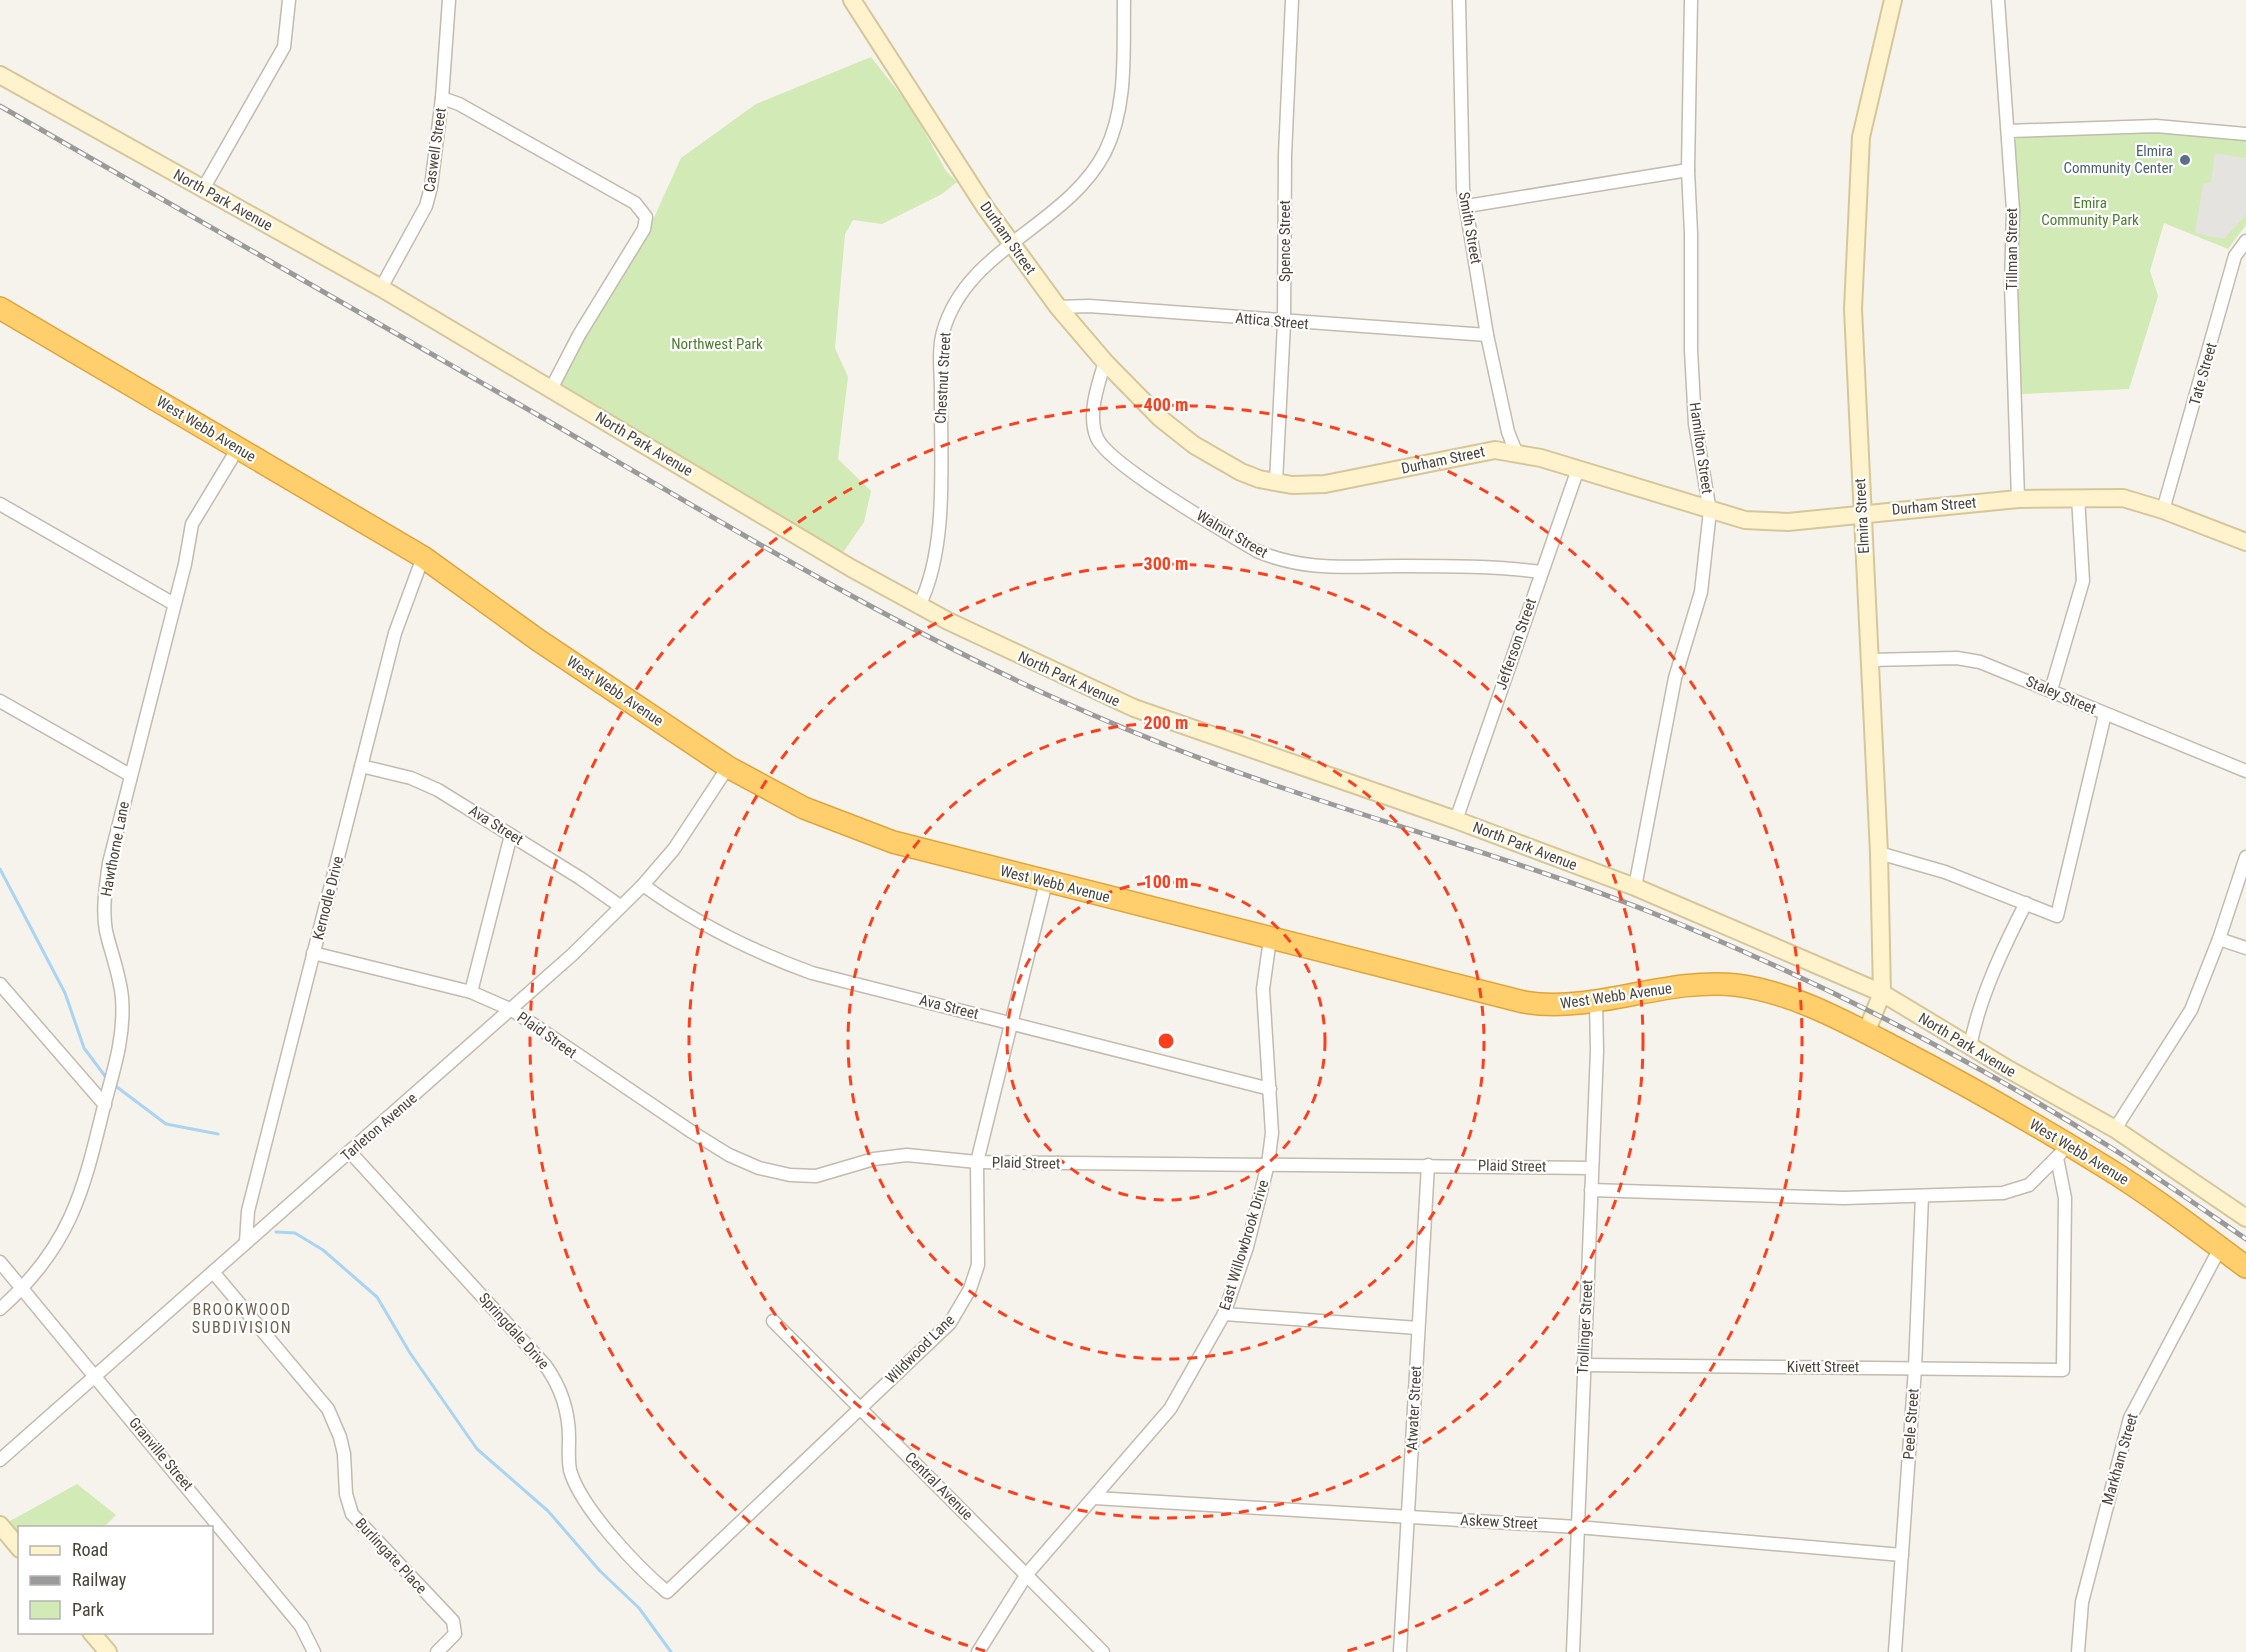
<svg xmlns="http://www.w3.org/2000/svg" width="2246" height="1652" viewBox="0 0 2246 1652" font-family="'Roboto Condensed',sans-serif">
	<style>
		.green { fill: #d2eab5 }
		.parking { fill: #e5e3e0 }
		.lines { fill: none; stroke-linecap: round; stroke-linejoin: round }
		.stream { stroke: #a9d4f2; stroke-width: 3 }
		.street-casing { stroke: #c2bbae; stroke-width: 15 }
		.secondary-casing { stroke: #d6c79b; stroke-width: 20 }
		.highway-casing { stroke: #e0a43c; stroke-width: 24 }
		.street { stroke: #fff; stroke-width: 12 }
		.secondary { stroke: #fff3cd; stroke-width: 16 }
		.highway { stroke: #ffcf6e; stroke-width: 21 }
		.rail-casing { stroke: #9a9a9a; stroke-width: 5 }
		.rail { stroke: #fff; stroke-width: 3; stroke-dasharray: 9; stroke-linecap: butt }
		.ring { fill: none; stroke: #fc3f1d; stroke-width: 3; stroke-dasharray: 10 8 }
		.service-dot { fill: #5c6f8a; stroke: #fff; stroke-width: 2 }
		.labels { text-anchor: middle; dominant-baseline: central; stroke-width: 4.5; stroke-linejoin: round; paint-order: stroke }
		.street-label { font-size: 15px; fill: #4b4439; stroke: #fff }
		.service-label { font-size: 15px; fill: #4e5e75; stroke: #fff; text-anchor: end }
		.park-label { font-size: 15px; fill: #4a7f2a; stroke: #fff }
		.neighbourhood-label { font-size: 16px; letter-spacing: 1.5px; fill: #6e6250; stroke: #fff }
		.centre { fill: #fc3f1d; stroke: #fff; stroke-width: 3 }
		.ring-label { font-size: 18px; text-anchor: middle; font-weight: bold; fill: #fc3f1d; stroke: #fff; stroke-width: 4.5; stroke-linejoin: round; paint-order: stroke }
	</style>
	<rect width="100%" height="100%" fill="#f6f3ec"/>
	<!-- green -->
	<g class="green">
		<polygon points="871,57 912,109 946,171 957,182 942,194 882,224 853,220 845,234 835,348 848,377 838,459 871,491 864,522 842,554 557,385 652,222 681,158 756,104"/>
		<polygon points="2160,132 2246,141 2246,225 2228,249 2164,223 2150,271 2158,296 2129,389 2022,394 2017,391 2013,143 2019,135"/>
		<polygon points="77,1484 116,1515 104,1527 20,1528 19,1549 1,1526"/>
	</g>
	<!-- parking -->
	<polygon class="parking" points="2215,153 2246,158 2246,212 2244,217 2224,239 2195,233 2203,184 2211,182"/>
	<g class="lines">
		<!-- stream -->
		<g class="stream">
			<polyline points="0,869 65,993 84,1048 108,1080"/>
			<polyline points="113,1084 166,1124 218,1134"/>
			<polyline points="276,1232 295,1233 323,1250 377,1297 410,1353 477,1449 548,1511 600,1571 639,1608 671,1652"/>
		</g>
		<!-- street casing -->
		<g class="street-casing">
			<g id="street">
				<polyline points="1459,0 1463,189 1487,335 1508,432 1516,452"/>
				<polyline points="1998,0 2013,210 2011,285 2018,499"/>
				<polyline points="442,98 459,104 635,203 646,217 644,229 579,335 551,389"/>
				<polyline points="2008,131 2156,126 2246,134"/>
				<polyline points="203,189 284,47 289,0"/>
				<polyline points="1467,206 1688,170"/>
				<polyline points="381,288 426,206 431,187 442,98 449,0"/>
				<polyline points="1058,307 1089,306 1487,335"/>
				<path d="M1105,362C1098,384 1087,415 1097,438C1109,465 1225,532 1257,551C1306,572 1350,566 1402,566C1449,566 1496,566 1541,572"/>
				<polyline points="1276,482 1284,323 1285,155 1292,0"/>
				<polyline points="0,504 174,604"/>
				<polyline points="2163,510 2235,256 2246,241"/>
				<path d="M919,606C949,546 940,457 941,391C941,372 938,350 943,332C966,248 1067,226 1105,152C1128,106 1123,50 1124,0"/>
				<polyline points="1869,660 1957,658 1980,662 2246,771"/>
				<polyline points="2051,690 2083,581 2078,497"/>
				<polyline points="0,701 130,775"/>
				<polyline points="361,766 411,778 438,790 580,878 620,906"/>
				<polyline points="1456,820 1578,469"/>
				<polyline points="1879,853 1945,872 2057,916 2105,714"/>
				<path d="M643,885C694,922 754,952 812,973L1270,1089"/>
				<polyline points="1635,887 1675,678 1701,592 1710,511 1695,424 1691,350 1691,233 1688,170 1691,0"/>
				<polyline points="2219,939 2246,948"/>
				<polyline points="313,953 471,992 512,1010 692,1132 729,1155 759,1168 790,1175 816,1176 874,1159 907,1155 977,1162 1591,1168"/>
				<polyline points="0,984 105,1105"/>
				<polyline points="471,992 511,835"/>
				<path d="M1970,1047C1979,998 2003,948 2026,903"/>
				<polyline points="2115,1129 2191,1010 2219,939 2246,857"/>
				<path d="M350,1152L545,1365C561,1387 569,1410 569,1438C569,1448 568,1459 570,1470C580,1507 637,1567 667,1592L950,1323L970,1289L978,1265L977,1162L1046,882"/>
				<polyline points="1591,1190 1844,1198 2003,1193 2029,1185 2061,1153"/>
				<polyline points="246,1242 248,1211 395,633 423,557"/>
				<polyline points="0,1262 301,1626 314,1652"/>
				<polyline points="213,1272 328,1409 340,1437 344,1454 346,1494 352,1514 453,1621 455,1634 437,1652"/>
				<path d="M0,1309C70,1247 83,1193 104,1106C114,1069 125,1036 122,998C120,975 111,953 106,931C102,909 106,885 109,863L185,564L192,524L238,448"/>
				<polyline points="1224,1314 1418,1328"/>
				<polyline points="773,1321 1103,1652"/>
				<polyline points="1583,1365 2063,1370 2065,1198 2057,1158"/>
				<polyline points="0,1460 573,954 643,885 674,849 728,767"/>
				<polyline points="1095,1498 1577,1527 1902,1555"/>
				<polyline points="978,1652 1027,1574 1170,1409 1224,1314 1247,1247 1268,1164 1272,1133 1263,989 1270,939"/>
				<polyline points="1400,1652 1428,1165"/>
				<polyline points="1573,1652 1597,1051 1596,1001"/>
				<polyline points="1895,1652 1915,1368 1922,1196"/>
				<polyline points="2078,1652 2082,1602 2130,1418 2220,1248"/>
			</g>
		</g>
		<!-- secondary casing -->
		<g class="secondary-casing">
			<g id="secondary">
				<polyline points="852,0 985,207 1058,307 1105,362 1160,418 1194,445 1241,472 1259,479 1292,485 1325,484 1495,450 1541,458 1745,520 1788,522 2018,499 2123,498 2163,510 2246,542"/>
				<polyline points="0,75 381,288 851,568 948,621 1134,708 1456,820 1635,887 1882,993 2008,1069 2115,1129 2246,1218"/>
				<polyline points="1866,1033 1882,993 1879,853 1853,309 1861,137 1893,0"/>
				<polyline points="0,1525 20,1549"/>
				<polyline points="91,1632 108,1652"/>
			</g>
		</g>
		<!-- highway casing -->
		<g class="highway-casing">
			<path id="highway" d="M0,308L423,557L538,640L728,767L804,808L893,842L1524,1002C1595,1014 1665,977 1736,985C1792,992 1846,1022 1896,1048C1967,1085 2037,1125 2105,1167C2154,1197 2200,1233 2246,1267"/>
		</g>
		<!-- street -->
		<use href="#street" class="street"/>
		<!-- secondary -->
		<use href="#secondary" class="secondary"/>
		<!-- highway -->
		<use href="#highway" class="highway"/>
		<!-- rail casing -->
		<g class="rail-casing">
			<path id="rail" d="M0,106C183,212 367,316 550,422C714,518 877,617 1050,696C1127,731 1206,762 1286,789C1418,834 1553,871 1682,925C1830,987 1975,1061 2110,1147C2156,1176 2201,1208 2246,1239"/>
		</g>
		<!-- rail -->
		<use href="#rail" class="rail"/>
	</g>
	<!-- distance rings -->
	<g class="ring">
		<circle cx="1166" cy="1041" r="159"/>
		<circle cx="1166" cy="1041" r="318"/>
		<circle cx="1166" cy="1041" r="477"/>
		<path d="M985 1651A636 636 0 1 1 1347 1651"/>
	</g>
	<!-- markers -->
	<circle class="service-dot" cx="2185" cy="160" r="6"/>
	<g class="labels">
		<!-- street labels -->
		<g class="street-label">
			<text transform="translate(435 150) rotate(-82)">Caswell Street</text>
			<text transform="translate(223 200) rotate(29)">North Park Avenue</text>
			<text transform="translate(1470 228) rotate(80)">Smith Street</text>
			<text transform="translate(1008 238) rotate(55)">Durham Street</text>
			<text transform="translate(1285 241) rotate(-90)">Spence Street</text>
			<text transform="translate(2012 249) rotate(-90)">Tillman Street</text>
			<text transform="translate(1272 321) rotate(5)">Attica Street</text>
			<text transform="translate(2203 374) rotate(-74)">Tate Street</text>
			<text transform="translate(943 378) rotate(-87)">Chestnut Street</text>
			<text transform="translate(206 429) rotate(31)">West Webb Avenue</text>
			<text transform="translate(644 444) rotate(31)">North Park Avenue</text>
			<text transform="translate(1701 448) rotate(82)">Hamilton Street</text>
			<text transform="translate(1443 460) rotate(-12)">Durham Street</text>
			<text transform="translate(1934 506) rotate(-5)">Durham Street</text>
			<text transform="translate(1862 516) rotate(-93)">Elmira Street</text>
			<text transform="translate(1232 534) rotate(30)">Walnut Street</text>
			<text transform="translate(1516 644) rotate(-71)">Jefferson Street</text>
			<text transform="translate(1069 679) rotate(25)">North Park Avenue</text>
			<text transform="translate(615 691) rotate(34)">West Webb Avenue</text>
			<text transform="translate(2061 695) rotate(23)">Staley Street</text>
			<text transform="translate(496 825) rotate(32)">Ava Street</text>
			<text transform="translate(1525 846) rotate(21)">North Park Avenue</text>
			<text transform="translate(115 849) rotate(-79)">Hawthorne Lane</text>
			<text transform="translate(1055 884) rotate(14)">West Webb Avenue</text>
			<text transform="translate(328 898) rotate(-76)">Kernodle Drive</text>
			<text transform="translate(1616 996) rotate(-8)">West Webb Avenue</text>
			<text transform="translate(949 1007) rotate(14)">Ava Street</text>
			<text transform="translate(547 1035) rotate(35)">Plaid Street</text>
			<text transform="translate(1967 1045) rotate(31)">North Park Avenue</text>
			<text transform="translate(379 1127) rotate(-41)">Tarleton Avenue</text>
			<text transform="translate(2079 1152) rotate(31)">West Webb Avenue</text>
			<text transform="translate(1026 1163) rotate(1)">Plaid Street</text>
			<text transform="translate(1512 1166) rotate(1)">Plaid Street</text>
			<text transform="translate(1244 1245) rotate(-73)">East Willowbrook Drive</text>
			<text transform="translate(1585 1327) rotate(-87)">Trollinger Street</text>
			<text transform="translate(514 1331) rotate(48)">Springdale Drive</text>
			<text transform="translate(920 1349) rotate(-45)">Wildwood Lane</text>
			<text x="1823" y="1367">Kivett Street</text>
			<text transform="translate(1414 1408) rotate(-87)">Atwater Street</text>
			<text transform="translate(1911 1424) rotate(-86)">Peele Street</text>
			<text transform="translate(161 1454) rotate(50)">Granville Street</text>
			<text transform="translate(2120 1459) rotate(-74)">Markham Street</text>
			<text transform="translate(939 1486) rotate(45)">Central Avenue</text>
			<text transform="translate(1499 1522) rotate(3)">Askew Street</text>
			<text transform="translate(391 1556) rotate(47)">Burlingate Place</text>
		</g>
		<!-- service labels -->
		<g class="service-label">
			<text x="2173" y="151">Elmira<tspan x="2173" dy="17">Community Center</tspan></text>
		</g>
		<!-- park labels -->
		<g class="park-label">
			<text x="2090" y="203">Emira<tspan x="2090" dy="17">Community Park</tspan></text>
			<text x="717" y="344">Northwest Park</text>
		</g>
		<!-- neighbourhood labels -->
		<g class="neighbourhood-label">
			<text x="242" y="1309">BROOKWOOD<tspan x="242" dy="18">SUBDIVISION</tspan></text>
		</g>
	</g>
	<circle cx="1166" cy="1041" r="9" class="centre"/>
	<g class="ring-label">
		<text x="1166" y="411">400 m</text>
		<text x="1166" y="570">300 m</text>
		<text x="1166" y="729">200 m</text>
		<text x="1166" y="888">100 m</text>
	</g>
	<!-- legend -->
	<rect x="18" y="1526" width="195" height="108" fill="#ffffff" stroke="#b7b4b0" stroke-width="1.5"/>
	<rect x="30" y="1546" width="30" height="9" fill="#fff3cd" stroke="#b7b4b0" stroke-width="1.5"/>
	<text x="72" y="1556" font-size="18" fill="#4b4439">Road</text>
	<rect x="30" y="1576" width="30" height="9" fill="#9a9a9a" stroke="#b7b4b0" stroke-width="1.5"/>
	<text x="72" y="1586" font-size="18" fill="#4b4439">Railway</text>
	<rect x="30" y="1601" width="30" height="18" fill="#d2eab5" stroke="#b7b4b0" stroke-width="1.5"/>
	<text x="72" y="1616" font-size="18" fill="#4b4439">Park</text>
</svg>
